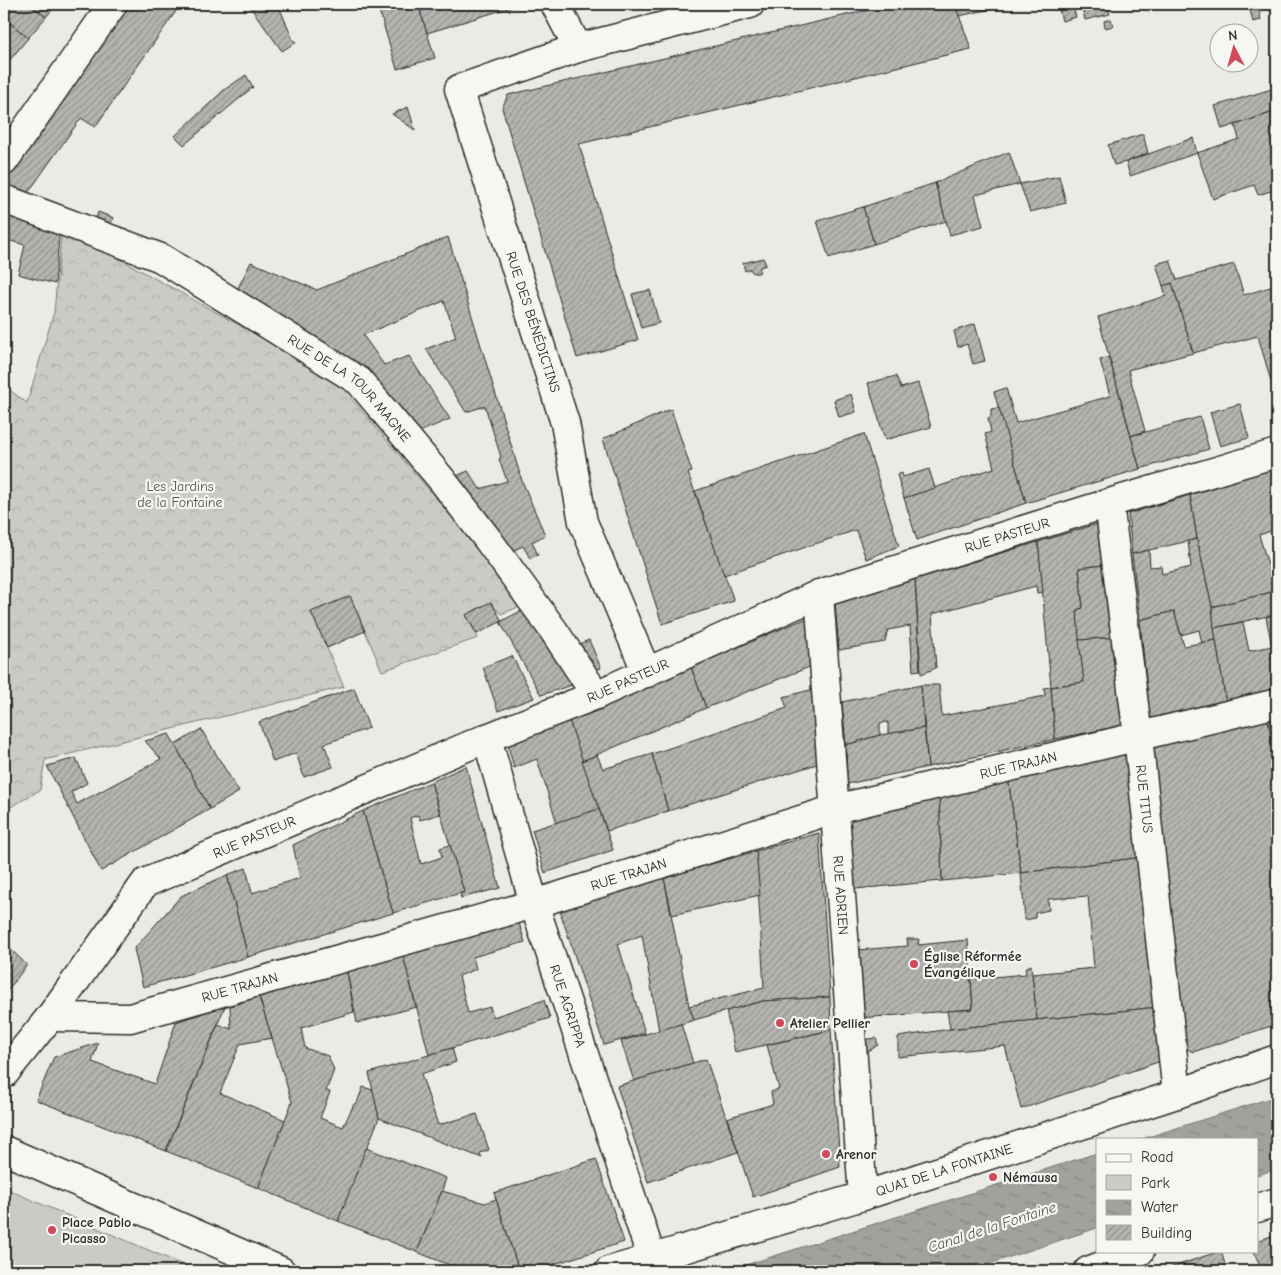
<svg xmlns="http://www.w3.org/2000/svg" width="1281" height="1275" viewBox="0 0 1281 1275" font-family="'Comic Neue',sans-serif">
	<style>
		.green { fill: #cacac7; stroke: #7a7a79 }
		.forest { fill: url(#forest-crowns); stroke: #7a7a79 }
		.water { fill: url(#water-ripples); stroke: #727270 }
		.building { fill: url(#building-hatch); stroke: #2b2b2b }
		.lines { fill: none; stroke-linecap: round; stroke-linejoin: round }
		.minor-casing { stroke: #2b2b2b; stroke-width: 31 }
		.minor { stroke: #f6f6f2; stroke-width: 28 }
		.poi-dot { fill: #d1495b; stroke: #f6f6f2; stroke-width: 2 }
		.labels { text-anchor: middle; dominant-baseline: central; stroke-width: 4.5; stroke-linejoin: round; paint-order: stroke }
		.street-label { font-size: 14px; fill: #2b2b2b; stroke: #f6f6f2 }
		.park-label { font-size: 14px; fill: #535352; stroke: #f6f6f2 }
		.poi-label { font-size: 14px; font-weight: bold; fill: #2b2b2b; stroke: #f6f6f2; text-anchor: start }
		.water-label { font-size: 15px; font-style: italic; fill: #545453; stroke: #f6f6f2 }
	</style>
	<defs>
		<pattern id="forest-crowns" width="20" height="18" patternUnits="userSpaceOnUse" patternTransform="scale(1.25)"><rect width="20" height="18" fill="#cacac7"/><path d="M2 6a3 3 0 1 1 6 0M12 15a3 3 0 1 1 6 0" fill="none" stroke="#aeaeab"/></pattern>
		<pattern id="water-ripples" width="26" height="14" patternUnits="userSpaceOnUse" patternTransform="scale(1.25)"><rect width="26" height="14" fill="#a1a19e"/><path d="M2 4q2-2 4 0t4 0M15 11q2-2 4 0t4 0" fill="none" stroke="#838381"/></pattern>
		<pattern id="building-hatch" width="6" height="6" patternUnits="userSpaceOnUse" patternTransform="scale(1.25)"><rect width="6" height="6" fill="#b4b4b1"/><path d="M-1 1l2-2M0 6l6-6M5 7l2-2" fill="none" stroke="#939390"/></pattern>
	</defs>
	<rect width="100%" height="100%" fill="#eaeae6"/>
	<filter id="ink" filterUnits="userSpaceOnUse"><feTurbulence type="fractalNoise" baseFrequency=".02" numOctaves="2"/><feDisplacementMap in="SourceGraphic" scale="10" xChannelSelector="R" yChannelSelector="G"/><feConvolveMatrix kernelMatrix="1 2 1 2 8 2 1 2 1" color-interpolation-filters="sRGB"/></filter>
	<g filter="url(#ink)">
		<!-- green -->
		<polygon class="green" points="4,1188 197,1271 4,1271"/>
		<!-- forest -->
		<polygon class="forest" points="62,227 333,377 526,604 501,614 490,602 466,615 478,638 382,671 350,596 311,612 344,687 45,760 40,790 4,811 4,386 27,403 54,312"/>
		<!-- water -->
		<g class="water">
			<polygon points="1277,1096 1277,1169 1257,1175 1257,1139 1142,1139"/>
			<polygon points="1097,1153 1097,1228 968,1271 727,1271"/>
		</g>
		<!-- building -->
		<g class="building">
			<polygon points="4,4 30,4 46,17 28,38 4,18"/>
			<polygon points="30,4 57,4 46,17"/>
			<polygon points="123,4 181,4 95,127 81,118 25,197 4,190 4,174"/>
			<polygon points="248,4 278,4 293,40 296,42 282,51"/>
			<polygon points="377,4 418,4 435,58 397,69"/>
			<polygon points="418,4 522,4 427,33"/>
			<polygon points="893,4 955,4 971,49 579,144 638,340 577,358 502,108 508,95"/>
			<polygon points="955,4 1014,4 959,16"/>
			<polygon points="1061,4 1072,4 1076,17 1062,21 1058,5"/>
			<polygon points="1081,4 1107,4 1110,14 1085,20"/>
			<polygon points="1259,9 1261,20 1253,22 1250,10"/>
			<polygon points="4,18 28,38 4,67"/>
			<polygon points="1111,19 1113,26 1105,28 1104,21"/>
			<polygon points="246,75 253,87 184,145 175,136 224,90"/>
			<polygon points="1277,79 1277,108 1270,81"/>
			<polygon points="1272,89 1277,111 1222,129 1215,106"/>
			<polygon points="408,107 415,130 392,114"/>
			<polygon points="1277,111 1277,189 1258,195 1254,185 1213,199 1197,153 1239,139 1235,125"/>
			<polygon points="1143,134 1148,153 1126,162 1114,165 1108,145"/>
			<polygon points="1193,138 1197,153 1130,176 1126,162"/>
			<polygon points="1009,152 1020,184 975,195 983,226 950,235 935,183"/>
			<polygon points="1059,176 1066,203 1030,212 1020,184"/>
			<polygon points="935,183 946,221 874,244 863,207"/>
			<polygon points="4,206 60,225 55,284 18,274 25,245 4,239"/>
			<polygon points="863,207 874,244 829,258 817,221"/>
			<polygon points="98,212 114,218 109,227 95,221"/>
			<polygon points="448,237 522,481 545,535 532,542 538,555 530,558 523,546 510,552 454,477 468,471 480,489 507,481 499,459 501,457 485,406 466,412 426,349 456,337 444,301 363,335 384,365 409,356 450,419 417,433 235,294 251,262 317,290"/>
			<polygon points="763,258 766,265 760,267 759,273 753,273 750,269 745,271 743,263"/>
			<polygon points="1170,260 1177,280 1234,264 1244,295 1277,285 1277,402 1258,336 1193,353 1172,283 1163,286 1156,264"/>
			<polygon points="1172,283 1193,353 1128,370 1145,431 1131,436 1098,317 1166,296 1163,286"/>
			<polygon points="650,290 659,323 641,328 632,294"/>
			<polygon points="975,324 985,361 973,364 967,344 958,347 954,331"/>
			<polygon points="1109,357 1140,469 1026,503 994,392 1006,388 1016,423 1110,396 1100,360"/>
			<polygon points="896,376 901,388 918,383 931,427 885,440 868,383"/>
			<polygon points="851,394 856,412 839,417 834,400"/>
			<polygon points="1240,404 1249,438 1220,446 1210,412"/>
			<polygon points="999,408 1026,503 917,540 904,498 994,468 985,434 991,432 988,418 991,416 991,409"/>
			<polygon points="671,409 692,472 688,473 734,601 662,624 603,439"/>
			<polygon points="1200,417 1209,449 1140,469 1131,436"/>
			<polygon points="864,434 899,546 866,559 856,530 724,575 695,491"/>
			<polygon points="1277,467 1277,529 1259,535 1276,591 1212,607 1197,539 1190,495"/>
			<polygon points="929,469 935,488 904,498 897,475 902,473 903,477"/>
			<polygon points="1190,495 1197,539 1132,554 1128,514"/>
			<polygon points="1107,521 1112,564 1079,568 1083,608 1077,610 1084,682 1051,687 1038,542"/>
			<polygon points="1197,539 1212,607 1216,640 1202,643 1199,630 1181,635 1174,611 1140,620 1132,554 1149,550 1150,567 1161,566 1162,574 1191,567 1188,541"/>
			<polygon points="1038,542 1043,592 1037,593 1036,586 932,614 936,668 921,674 915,579"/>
			<polygon points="1112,564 1118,637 1079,640 1077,610 1083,608 1079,568"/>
			<polygon points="915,579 920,670 913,671 910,626 888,630 885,642 839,650 835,603"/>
			<polygon points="1276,591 1276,596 1277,596 1277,614 1214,628 1212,607"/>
			<polygon points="350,596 365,631 327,648 311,612"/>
			<polygon points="491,602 502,621 477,634 466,615"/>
			<polygon points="530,606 578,683 541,695 500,622"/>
			<polygon points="1174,611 1184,646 1216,640 1226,702 1150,720 1140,620"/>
			<polygon points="1277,614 1277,690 1226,702 1214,628 1243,622 1249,651 1272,646 1266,617"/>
			<polygon points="807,618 812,666 706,708 691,667"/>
			<polygon points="1118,637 1126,725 1055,739 1051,687 1084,682 1079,640"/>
			<polygon points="589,640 601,668 589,673 572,647"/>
			<polygon points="512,656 534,698 498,711 483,667"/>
			<polygon points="691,667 706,708 582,761 569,720"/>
			<polygon points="921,685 924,728 888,734 888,722 880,723 880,735 846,745 842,702"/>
			<polygon points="921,685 939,685 942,716 1045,696 1044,688 1051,687 1055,739 928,767"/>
			<polygon points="354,688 369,728 324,744 333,767 304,777 296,753 273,762 259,722"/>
			<polygon points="814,689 817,764 668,811 652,754 787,708 783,697"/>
			<polygon points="1277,713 1277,766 1267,715"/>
			<polygon points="1267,715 1277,766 1277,1024 1193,1052 1182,1046 1153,744"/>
			<polygon points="569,720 599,809 557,823 537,759 514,768 508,746"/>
			<polygon points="924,728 928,767 847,784 846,745 880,735"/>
			<polygon points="201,729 239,792 210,809 175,745"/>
			<polygon points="169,734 210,809 101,871 47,766 76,758 87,783 71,792 77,804 161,759 145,741"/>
			<polygon points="1118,751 1136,763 1143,857 1021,873 1008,777"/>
			<polygon points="652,754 668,811 607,831 582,761 597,755 603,769"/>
			<polygon points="466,766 500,888 461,898 460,894 464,892 431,782"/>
			<polygon points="1008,777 1021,873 942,881 939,792"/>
			<polygon points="431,782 440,814 420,820 418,815 410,818 421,864 442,857 440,848 450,845 464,892 393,913 363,811"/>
			<polygon points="939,792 942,881 855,889 849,813"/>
			<polygon points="599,809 613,850 545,873 532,830"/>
			<polygon points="363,811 393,913 248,957 227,875 246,868 252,893 300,878 293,845"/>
			<polygon points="819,833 830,997 763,1001 694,1020 689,1006 764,988 756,851"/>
			<polygon points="756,851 760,895 672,915 664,878"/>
			<polygon points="1143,857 1158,1007 1037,1020 1032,974 1094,968 1088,896 1048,899 1049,910 1035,913 1035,918 1025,920 1021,873"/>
			<polygon points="227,875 248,957 143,987 134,949 181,896"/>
			<polygon points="664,878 689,1006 694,1020 659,1031 642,935 618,944 645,1033 604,1045 559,908"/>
			<polygon points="518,920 525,942 473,957 476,969 459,976 468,1013 490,1007 493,1017 544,1000 550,1018 429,1055 403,955"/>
			<polygon points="907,939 919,939 918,945 968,940 973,1009 861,1018 857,950 908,946"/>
			<polygon points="4,943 27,965 4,995"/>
			<polygon points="403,955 416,1007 357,1023 347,972"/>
			<polygon points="1031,965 1037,1020 950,1029 947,1011 973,1009 971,979 1026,974 1025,968"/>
			<polygon points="347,972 354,1012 301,1028 305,1048 328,1056 334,1070 326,1091 330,1092 320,1118 343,1127 354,1104 357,1103 363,1087 373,1090 379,1118 338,1221 258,1188 292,1102 259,997"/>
			<polygon points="259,997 272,1038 240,1044 220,1093 285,1120 258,1188 166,1151 218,1024 231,1029 230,1006"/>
			<polygon points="830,997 831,1030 735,1052 726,1011 763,1001"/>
			<polygon points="225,1006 166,1151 36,1100 54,1057 98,1043 92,1062 155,1084 176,1022"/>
			<polygon points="1158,1007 1162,1055 1158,1062 1021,1109 1005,1046 898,1057 898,1037 950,1029"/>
			<polygon points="681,1024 693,1063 634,1081 621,1041"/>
			<polygon points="831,1030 840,1167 753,1197 727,1118 773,1104 771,1092 779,1089 767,1045"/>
			<polygon points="876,1038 878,1045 864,1054 863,1040"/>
			<polygon points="452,1048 456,1062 421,1074 438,1125 477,1114 489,1150 480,1153 482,1158 379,1118 369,1073"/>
			<polygon points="706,1059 738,1152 648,1182 617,1086"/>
			<polygon points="366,1148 446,1178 442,1191 417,1252 338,1221"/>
			<polygon points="596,1159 624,1242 532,1271 519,1271 494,1193"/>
			<polygon points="442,1191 485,1203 496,1199 519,1271 464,1271 417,1252"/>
			<polygon points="1277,1234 1277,1271 1262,1271 1254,1251 1257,1251 1257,1241"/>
			<polygon points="1221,1251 1227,1271 1161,1271 1220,1251"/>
		</g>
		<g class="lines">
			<!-- minor casing -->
			<g class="minor-casing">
				<g id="minor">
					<polyline points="555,4 578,48"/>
					<polyline points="4,161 113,4"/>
					<path id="s1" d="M4,199L161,258L359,381L442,480L489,541L554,631L596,695"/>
					<path id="s2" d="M1109,503L1138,737L1177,1094"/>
					<path id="s3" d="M819,594L863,1196"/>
					<polyline points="647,673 583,522 565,423 459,89 578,48 750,4"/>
					<path id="s4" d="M487,738L534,904L656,1271"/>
					<path id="s5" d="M50,1017L130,1018L534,904L835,809L1277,703"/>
					<path id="s6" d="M4,1074L50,1017L145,883L487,738L596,695L819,594L1109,503L1277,453"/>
					<polyline points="4,1150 281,1271"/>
					<polyline points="1257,1208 1277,1202"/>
					<path id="s7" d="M609,1271L863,1196L1177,1094L1277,1059"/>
					<polyline points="1088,1271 1140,1251"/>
				</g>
			</g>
			<!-- minor -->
			<use href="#minor" class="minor"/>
		</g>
	</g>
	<!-- markers -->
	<g class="poi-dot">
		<circle cx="914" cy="964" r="5"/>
		<circle cx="780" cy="1023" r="5"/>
		<circle cx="826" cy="1154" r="5"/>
		<circle cx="993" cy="1177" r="5"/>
		<circle cx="52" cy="1230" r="5"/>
	</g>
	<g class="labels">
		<!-- street labels -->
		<g class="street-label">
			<text transform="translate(533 322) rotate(72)">RUE DES BÉNÉDICTINS</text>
			<text stroke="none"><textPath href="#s1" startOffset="398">RUE DE LA TOUR MAGNE</textPath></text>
			<text stroke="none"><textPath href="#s6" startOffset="1168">RUE PASTEUR</textPath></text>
			<text stroke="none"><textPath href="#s6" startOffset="761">RUE PASTEUR</textPath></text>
			<text stroke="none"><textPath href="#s5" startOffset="1004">RUE TRAJAN</textPath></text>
			<text stroke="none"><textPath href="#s2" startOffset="298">RUE TITUS</textPath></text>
			<text stroke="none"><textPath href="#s6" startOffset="356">RUE PASTEUR</textPath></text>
			<text stroke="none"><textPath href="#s5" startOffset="599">RUE TRAJAN</textPath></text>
			<text stroke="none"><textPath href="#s3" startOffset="302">RUE ADRIEN</textPath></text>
			<text stroke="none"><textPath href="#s5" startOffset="194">RUE TRAJAN</textPath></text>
			<text stroke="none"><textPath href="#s4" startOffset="280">RUE AGRIPPA</textPath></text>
			<text stroke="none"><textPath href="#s7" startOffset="350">QUAI DE LA FONTAINE</textPath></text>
		</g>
		<!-- park labels -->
		<g class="park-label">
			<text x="180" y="486">Les Jardins<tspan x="180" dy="16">de la Fontaine</tspan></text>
		</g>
		<!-- poi labels -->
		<g class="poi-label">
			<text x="924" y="956">Église Réformée<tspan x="924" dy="16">Évangélique</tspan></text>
			<text x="790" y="1023">Atelier Pellier</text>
			<text x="836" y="1154">Arenor</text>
			<text x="1003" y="1177">Némausa</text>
			<text x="62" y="1222">Place Pablo<tspan x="62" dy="16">Picasso</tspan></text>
		</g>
		<!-- water labels -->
		<g class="water-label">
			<text transform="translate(992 1227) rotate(-18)">Canal de la Fontaine</text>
		</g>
	</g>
	<!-- margin -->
	<rect width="1281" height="1275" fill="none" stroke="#f6f6f2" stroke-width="20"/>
	<rect x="10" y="10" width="1261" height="1255" fill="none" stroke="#2b2b2b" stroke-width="2" filter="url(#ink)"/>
	<!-- legend -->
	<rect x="1096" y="1138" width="162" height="115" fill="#f6f6f2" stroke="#a5a5a2"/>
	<rect x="1106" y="1154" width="25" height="8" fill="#f6f6f2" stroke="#a5a5a2"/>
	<text x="1141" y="1162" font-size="15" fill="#2b2b2b">Road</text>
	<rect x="1106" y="1175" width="25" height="15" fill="#cacac7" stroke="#a5a5a2"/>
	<text x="1141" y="1188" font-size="15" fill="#2b2b2b">Park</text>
	<rect x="1106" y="1200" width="25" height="15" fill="url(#water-ripples)" stroke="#a5a5a2"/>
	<text x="1141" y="1212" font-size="15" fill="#2b2b2b">Water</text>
	<rect x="1106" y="1225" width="25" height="15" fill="url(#building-hatch)" stroke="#a5a5a2"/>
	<text x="1141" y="1238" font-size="15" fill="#2b2b2b">Building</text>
	<!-- north arrow -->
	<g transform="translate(1234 48) rotate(354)"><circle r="24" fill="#f6f6f2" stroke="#a5a5a2"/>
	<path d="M0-4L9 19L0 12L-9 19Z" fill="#d1495b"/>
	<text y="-8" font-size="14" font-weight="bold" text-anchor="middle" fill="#2b2b2b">N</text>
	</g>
</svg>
